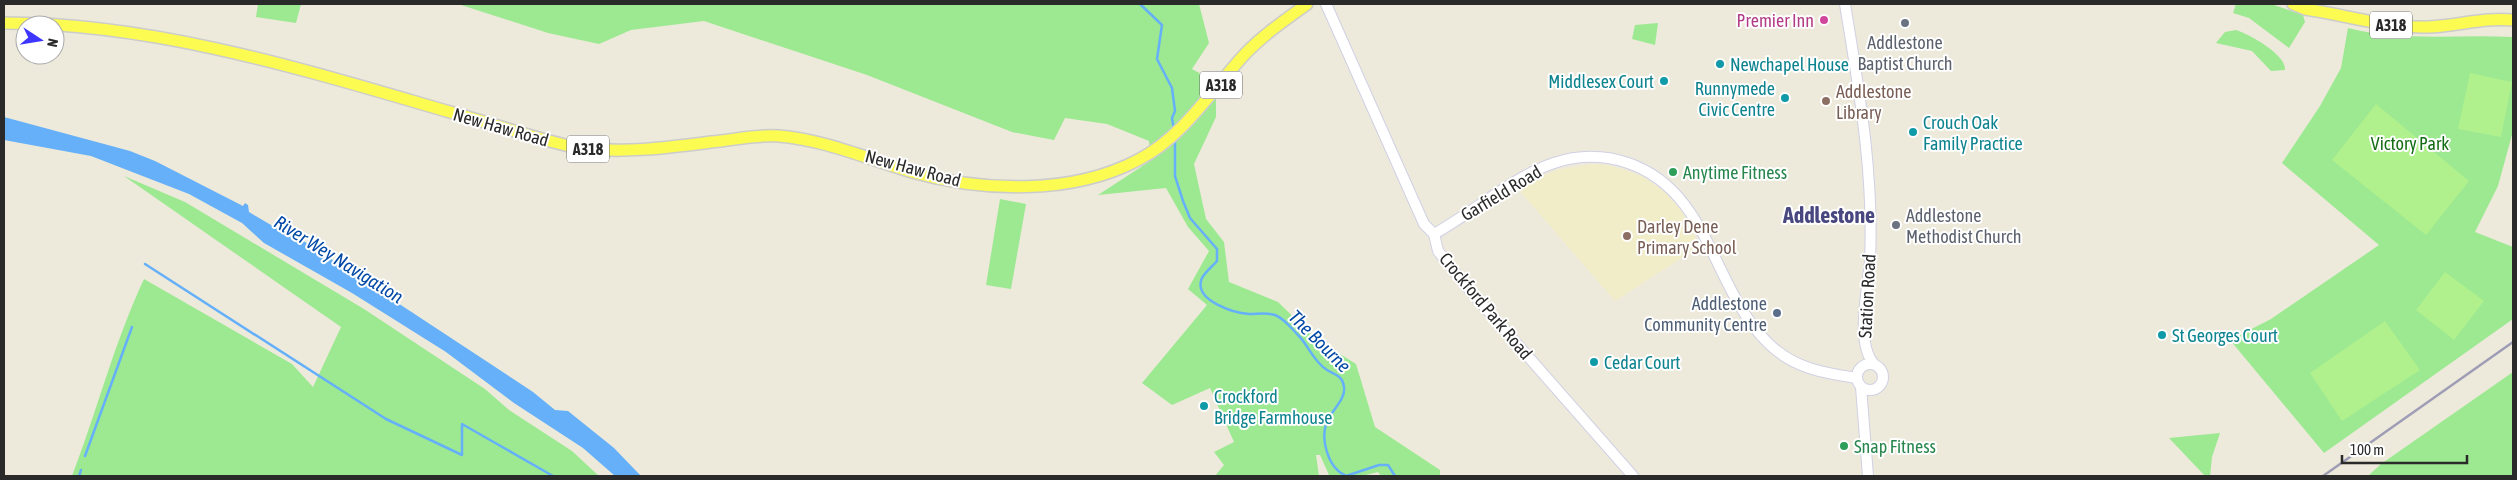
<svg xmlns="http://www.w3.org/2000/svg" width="2517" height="480" viewBox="0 0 2517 480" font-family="'Asap Condensed',sans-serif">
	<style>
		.education { fill: #f1edc9 }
		.green { fill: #9ce992 }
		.pitch { fill: #b0f18d }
		.water { fill: #65b0f9 }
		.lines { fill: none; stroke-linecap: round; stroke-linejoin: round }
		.stream { stroke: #65b0f9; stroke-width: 2.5 }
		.secondary-casing { stroke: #d1d0e4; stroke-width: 12 }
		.primary-casing { stroke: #ccc; stroke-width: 14 }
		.secondary { stroke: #fff; stroke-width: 10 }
		.primary { stroke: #fcfb51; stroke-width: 11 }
		.rail { stroke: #9f9db6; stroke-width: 2.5 }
		.hotel-dot { fill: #d1479c; stroke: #fff; stroke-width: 2 }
		.worship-dot { fill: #6b7280; stroke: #fff; stroke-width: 2 }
		.culture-dot { fill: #0f9aa8; stroke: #fff; stroke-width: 2 }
		.education-dot { fill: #8d6e63; stroke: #fff; stroke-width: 2 }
		.leisure-dot { fill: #2e9e5b; stroke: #fff; stroke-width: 2 }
		.service-dot { fill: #5c6f8a; stroke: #fff; stroke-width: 2 }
		.labels { text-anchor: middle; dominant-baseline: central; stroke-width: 4; stroke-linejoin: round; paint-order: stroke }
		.shield { fill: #fff; stroke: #6a6a6a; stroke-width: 1 }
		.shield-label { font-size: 16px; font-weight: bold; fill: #2a2a2a }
		.hotel-label { font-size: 18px; fill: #b23c85; stroke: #fff; text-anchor: end }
		.worship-label { font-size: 18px; fill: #5b616d; stroke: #fff }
		.culture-label { font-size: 18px; fill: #0d838f; stroke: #fff; text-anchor: start }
		.education-label { font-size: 18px; fill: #785e54; stroke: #fff; text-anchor: start }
		.street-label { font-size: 18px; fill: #2a2a2a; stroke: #fff }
		.park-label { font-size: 18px; fill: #146d15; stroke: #fff }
		.leisure-label { font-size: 18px; fill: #27864d; stroke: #fff; text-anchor: start }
		.service-label { font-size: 18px; fill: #4e5e75; stroke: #fff; text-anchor: end }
		.water-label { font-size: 19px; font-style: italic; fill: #0249a6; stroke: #fff }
		.district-label { font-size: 22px; font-weight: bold; fill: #49477f; stroke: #fff }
	</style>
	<rect width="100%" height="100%" fill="#edeadb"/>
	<!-- education -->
	<polygon class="education" points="1593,164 1608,165 1642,176 1665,192 1681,210 1700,246 1615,301 1519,190 1536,179 1557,170"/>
	<!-- green -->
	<g class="green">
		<polygon points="258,4 301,4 296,23 256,17"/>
		<polygon points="458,4 1199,4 1209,43 1192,69 1203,75 1216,73 1216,117 1194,164 1206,219 1224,242 1229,282 1278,302 1316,339 1356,364 1375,427 1440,470 1440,476 1381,476 1378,472 1362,476 1334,476 1329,475 1320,455 1316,455 1319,476 1215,476 1224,465 1214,452 1234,442 1210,388 1172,405 1142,383 1207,305 1188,289 1209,251 1188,227 1166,188 1098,195 1150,161 1149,141 1107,124 1065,118 1054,140 1012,132 867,75 704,21 631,30 599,44 548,33"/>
		<polygon points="2236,4 2271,4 2303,15 2305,22 2289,48 2249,18 2233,13"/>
		<polygon points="1658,23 1655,45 1632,39 1635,25"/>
		<path d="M2348,28C2402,42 2457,34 2513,37V131L2498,186L2475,232L2513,247V319L2324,453L2230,340L2271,319L2379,245L2282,163L2320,106L2341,68Z"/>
		<path d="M2236,30C2249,34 2287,55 2285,70L2271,71L2252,51L2216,43L2225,32Z"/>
		<path d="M124,176L185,202L364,309L485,389L509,410L572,451L599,476H72C97,411 114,343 144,279L292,364L313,387L341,327Z"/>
		<polygon points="1000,199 1026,204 1011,289 986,285"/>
		<polygon points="2513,372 2513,476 2368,476 2381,464"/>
		<polygon points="2220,433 2212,457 2210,476 2205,476 2169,438"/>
	</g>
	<!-- pitch -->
	<g class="pitch">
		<polygon points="2470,73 2512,82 2501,137 2458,129"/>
		<polygon points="2376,104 2469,181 2426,235 2332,160"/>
		<polygon points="2445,272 2484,301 2454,340 2416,310"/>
		<polygon points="2385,321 2420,370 2342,421 2310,373"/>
	</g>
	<!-- water -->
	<polygon class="water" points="4,117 130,151 155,161 243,206 245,203 248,205 249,212 288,235 299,238 533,392 555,410 568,411 614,448 641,476 615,476 583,448 514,403 446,352 352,293 264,243 242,223 189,194 91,156 4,140"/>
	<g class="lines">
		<!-- stream -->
		<g class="stream">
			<polyline points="1140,4 1162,25 1157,59 1172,88 1175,111 1172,118 1174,130"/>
			<path d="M1175,138V176L1183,201L1190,218L1217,249V261C1213,266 1202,274 1201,281C1196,301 1234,313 1249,314C1258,314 1266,312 1275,315C1285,319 1291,328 1298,335C1309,346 1313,361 1327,370C1335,375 1343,376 1344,387C1346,399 1332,410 1328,420C1319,438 1328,468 1346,476L1379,465H1388L1395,476"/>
			<polyline points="145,264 386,419 462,455 462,424 553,476"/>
			<polyline points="85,456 132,327"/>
			<polyline points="79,476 81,470"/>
		</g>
		<!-- secondary casing -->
		<g class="secondary-casing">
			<g id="secondary">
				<polyline points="1326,4 1424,224 1434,234 1438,251 1467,287 1633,476"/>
				<path d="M1845,4C1859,90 1874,172 1870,261C1868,288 1855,343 1874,364"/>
				<path d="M1434,234C1472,213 1514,176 1554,163C1578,155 1604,155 1628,163C1710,191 1712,288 1768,343C1793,368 1823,373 1857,378"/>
				<circle cx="1870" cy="377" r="13"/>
				<polyline points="1861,387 1868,476"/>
			</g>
		</g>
		<!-- primary casing -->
		<g class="primary-casing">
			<g id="primary">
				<path d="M2293,4L2305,9C2346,15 2386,28 2428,27C2457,26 2484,17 2513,20"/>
				<path d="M4,23C156,23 305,70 450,112C491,123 532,138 574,147C619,154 666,148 711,142C734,140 757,134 779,136C826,140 868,159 912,172C983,192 1072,195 1138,160C1183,137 1211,91 1244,55C1263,35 1285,20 1307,4"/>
			</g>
		</g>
		<!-- secondary -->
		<use href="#secondary" class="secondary"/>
		<!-- primary -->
		<use href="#primary" class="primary"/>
		<!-- rail -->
		<polyline class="rail" points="2323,476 2513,342"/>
	</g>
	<!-- markers -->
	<circle class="hotel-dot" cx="1824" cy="20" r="5"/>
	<g class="worship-dot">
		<circle cx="1905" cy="23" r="5"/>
		<circle cx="1896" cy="225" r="5"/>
	</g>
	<g class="culture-dot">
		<circle cx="1720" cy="64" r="5"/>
		<circle cx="1664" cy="81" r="5"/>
		<circle cx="1785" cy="98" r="5"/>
		<circle cx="1913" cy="132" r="5"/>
		<circle cx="2162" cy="335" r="5"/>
		<circle cx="1594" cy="362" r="5"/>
		<circle cx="1204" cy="406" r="5"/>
	</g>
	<g class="education-dot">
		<circle cx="1826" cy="101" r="5"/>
		<circle cx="1627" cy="236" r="5"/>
	</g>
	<g class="leisure-dot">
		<circle cx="1673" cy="172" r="5"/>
		<circle cx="1844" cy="446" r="5"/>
	</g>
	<circle class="service-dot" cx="1777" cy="313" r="5"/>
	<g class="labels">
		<!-- shield labels -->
		<g class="shield">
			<rect x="2370" y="11.5" width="42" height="27" rx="4"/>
			<rect x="1200" y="71.5" width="42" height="27" rx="4"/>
			<rect x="567" y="135.5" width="42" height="27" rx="4"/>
		</g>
		<g class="shield-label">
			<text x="2391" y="25">A318</text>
			<text x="1221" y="85">A318</text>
			<text x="588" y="149">A318</text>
		</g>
		<!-- hotel labels -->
		<g class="hotel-label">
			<text x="1814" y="20">Premier Inn</text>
		</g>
		<!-- worship labels -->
		<g class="worship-label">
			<text x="1905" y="42">Addlestone<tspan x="1905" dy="21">Baptist Church</tspan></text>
			<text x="1906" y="215" text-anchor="start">Addlestone<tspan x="1906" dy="21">Methodist Church</tspan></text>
		</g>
		<!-- culture labels -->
		<g class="culture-label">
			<text x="1730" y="64">Newchapel House</text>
			<text x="1654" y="81" text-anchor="end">Middlesex Court</text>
			<text x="1775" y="88" text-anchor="end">Runnymede<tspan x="1775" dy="21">Civic Centre</tspan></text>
			<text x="1923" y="122">Crouch Oak<tspan x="1923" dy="21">Family Practice</tspan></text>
			<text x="2172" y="335">St Georges Court</text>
			<text x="1604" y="362">Cedar Court</text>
			<text x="1214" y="396">Crockford<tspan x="1214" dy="21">Bridge Farmhouse</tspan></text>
		</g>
		<!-- education labels -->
		<g class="education-label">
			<text x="1836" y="91">Addlestone<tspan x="1836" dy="21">Library</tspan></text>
			<text x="1637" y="226">Darley Dene<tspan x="1637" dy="21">Primary School</tspan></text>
		</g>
		<!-- street labels -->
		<g class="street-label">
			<text transform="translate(501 127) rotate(16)">New Haw Road</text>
			<text transform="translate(913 168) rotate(15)">New Haw Road</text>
			<text transform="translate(1501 193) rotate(-31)">Garfield Road</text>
			<text transform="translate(1867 296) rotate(-87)">Station Road</text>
			<text transform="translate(1486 306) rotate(50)">Crockford Park Road</text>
		</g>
		<!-- park labels -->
		<g class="park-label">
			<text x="2410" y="143">Victory Park</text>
		</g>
		<!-- leisure labels -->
		<g class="leisure-label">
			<text x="1683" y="172">Anytime Fitness</text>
			<text x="1854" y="446">Snap Fitness</text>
		</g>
		<!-- service labels -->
		<g class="service-label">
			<text x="1767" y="303">Addlestone<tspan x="1767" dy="21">Community Centre</tspan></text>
		</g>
		<!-- water labels -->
		<g class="water-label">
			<text transform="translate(339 259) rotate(32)">River Wey Navigation</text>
			<text transform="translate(1320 341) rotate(45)">The Bourne</text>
		</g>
		<!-- district labels -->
		<g class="district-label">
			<text x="1829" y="215">Addlestone</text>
		</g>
	</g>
	<!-- border -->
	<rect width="2517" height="480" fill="none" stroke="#2a2a2a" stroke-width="10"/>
	<!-- north arrow -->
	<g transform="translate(40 40) rotate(102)"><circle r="24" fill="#ffffff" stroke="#aaaaaa"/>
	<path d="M0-4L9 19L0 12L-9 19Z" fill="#3e36ff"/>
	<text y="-8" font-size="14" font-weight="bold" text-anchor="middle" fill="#2a2a2a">N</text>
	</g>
	<!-- scale -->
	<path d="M2342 455v8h125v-8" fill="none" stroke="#2a2a2a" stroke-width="2.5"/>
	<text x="2350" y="455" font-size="15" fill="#2a2a2a" stroke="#ffffff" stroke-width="4" paint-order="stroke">100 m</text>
</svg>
